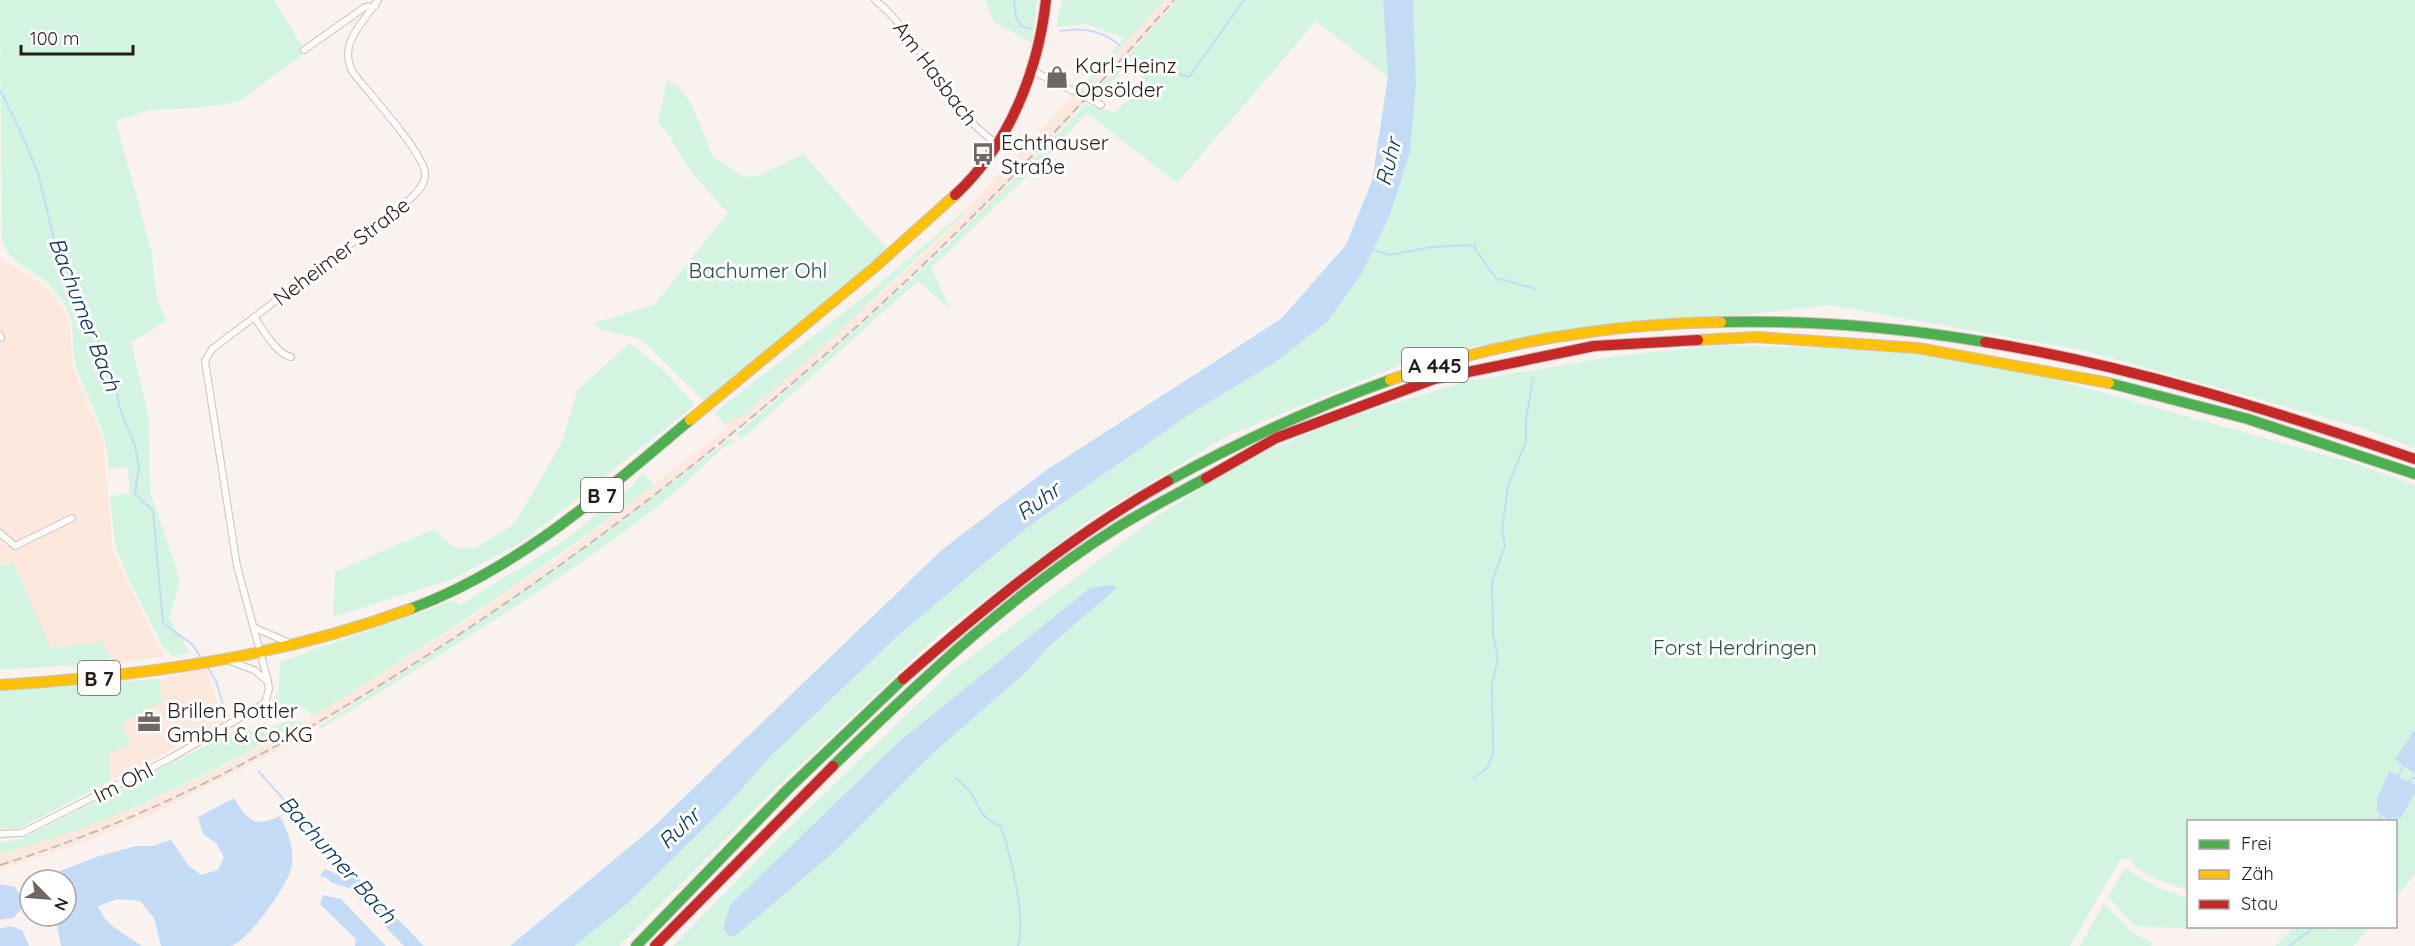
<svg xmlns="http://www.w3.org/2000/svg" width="2415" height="946" viewBox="0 0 2415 946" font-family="Quicksand,sans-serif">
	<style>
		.built { fill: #fde8dd }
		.green { fill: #d2f4e0 }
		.water { fill: #c4dbf6 }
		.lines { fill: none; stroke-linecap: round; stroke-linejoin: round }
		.stream { stroke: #c4dbf6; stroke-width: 2 }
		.street-casing { stroke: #cac2be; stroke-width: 8 }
		.fast-casing { stroke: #cac2be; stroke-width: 12 }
		.slow-casing { stroke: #cac2be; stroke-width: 12 }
		.jam-casing { stroke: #cac2be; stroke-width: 12 }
		.street { stroke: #fefdfc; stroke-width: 6 }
		.fast { stroke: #4caf50; stroke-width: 10 }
		.slow { stroke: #ffc107; stroke-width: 10 }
		.jam { stroke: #c62828; stroke-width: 10 }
		.rail { stroke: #bebcbc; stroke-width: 2; stroke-dasharray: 9 4.5; stroke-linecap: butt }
		.labels { text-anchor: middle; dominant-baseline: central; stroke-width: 6; stroke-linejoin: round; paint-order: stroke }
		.shield { fill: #fff; stroke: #66605d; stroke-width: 1.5 }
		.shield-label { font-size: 20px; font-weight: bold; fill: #251c18 }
		.poi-label { font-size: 21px; fill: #251c18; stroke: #fff; text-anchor: start }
		.street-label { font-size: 21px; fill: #251c18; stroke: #fff }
		.park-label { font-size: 21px; fill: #1c523c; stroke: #fff }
		.water-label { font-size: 22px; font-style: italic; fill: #053663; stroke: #fff }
	</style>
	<rect width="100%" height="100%" fill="#faf2ee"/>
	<!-- built -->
	<g class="built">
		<polygon points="1164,0 1178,0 1019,176 821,362 651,501 526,592 420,663 275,752 145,818 81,843 0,870 0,854 77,830 141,805 221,768 313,716 458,626 572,548 723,431 727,427 725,424 735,416 740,417 890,286 964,215 965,210 1085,83 1088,84"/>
		<polygon points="0,255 3,260 48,288 65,312 69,323 73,367 103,440 113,551 156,642 166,656 112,663 101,641 51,649 13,562 0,566"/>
		<polygon points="206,667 224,723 110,781 109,754 131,744 121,724 161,702 160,679"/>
	</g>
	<!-- green -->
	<g class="green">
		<path d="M0,0H274L306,52L240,101L216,106L146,111L116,121L152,254L156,295L166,321L131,342L149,419L150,491L180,580L169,618L190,653L172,656L163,647L128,578L115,545L110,496L130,493L128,467L109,469C107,429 91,408 78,372C67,341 82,327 57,293C40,270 12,269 2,240Z"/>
		<polygon points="985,0 1037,0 1032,43 994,22"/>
		<polygon points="1062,0 1164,0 1088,85 1085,83 1124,38 1086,24 1056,27"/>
		<path d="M1178,0H1383L1388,77L1316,21L1177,183L1087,113L1040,164L931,268L951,310L918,281L742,439L736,434C859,330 977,222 1086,104L1114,113L1147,83L1130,61L1097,99L1092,96Z"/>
		<polygon points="1413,0 2415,0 2415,448 2362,428 2086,351 1830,305 1434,351 1227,436 1089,520 934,639 774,790 619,946 574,946 627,904 730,802 771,756 901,633 1028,527 1196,410 1273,363 1327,322 1361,275 1390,215 1410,152 1416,84"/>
		<path d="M667,80L678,86L691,103L713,157L744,177L758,176L803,154L887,249L704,401L647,345L637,338L598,329L595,323L654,305L728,213C714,197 699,182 687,165C676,149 672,136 658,122Z"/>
		<polygon points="965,210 964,214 817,352 740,418 735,416 725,424 714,413 870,292"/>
		<polygon points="629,343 661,368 695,405 522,542 453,579 333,617 335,572 434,529 454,547 474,549 515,523 561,444 578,390"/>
		<path d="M1724,345L1911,351L2025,371L2353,463L2415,485V729L2395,759L2415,774V785L2389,772L2377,799V812L2387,819L2401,818L2415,793V874L2396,897V822H2188V891C2166,879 2145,882 2129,858L2120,860L2070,946H673L795,822L950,673L1154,518L1242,462L1342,419L1469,381L1617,356Z"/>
		<path d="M730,438L735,442L722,449C700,469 678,491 654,509C548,590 433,659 320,729L319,726C462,638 598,543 730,438Z"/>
		<path d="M643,473L655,484C545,568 431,644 313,716L298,703L256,716L279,694L280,662L455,600L460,605L561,543L632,486Z"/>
		<polygon points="13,562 51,648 102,641 112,663 0,670 0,566"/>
		<polygon points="160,679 161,702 121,724 131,744 109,754 110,781 20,828 0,829 0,690"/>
		<path d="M287,721L303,722C206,776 108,826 0,854V842L19,840L239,729L260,732Z"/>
		<polygon points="2125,868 2156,887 2188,898 2188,926 2213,927 2215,930 2135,926 2108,897"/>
		<polygon points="2104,903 2130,931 2152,943 2151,946 2080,946"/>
		<polygon points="2294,927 2318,927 2335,930 2339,927 2370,927 2353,946 2275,946"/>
	</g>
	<!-- water -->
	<g class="water">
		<polygon points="1383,0 1413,0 1416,84 1410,152 1390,215 1361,275 1327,322 1274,363 1196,410 1028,527 901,633 771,756 730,802 627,904 574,946 510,946 650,830 943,549 1045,471 1281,319 1346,245 1372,181 1388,77"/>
		<polygon points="1113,585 1117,588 1047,648 1026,672 932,754 834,852 735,936 729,936 723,929 730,905 901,740 1090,588"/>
		<polygon points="2415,729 2415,774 2395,759"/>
		<polygon points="2389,771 2415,785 2415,793 2401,818 2387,819 2377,811 2377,799"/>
		<path d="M234,798C247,821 255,828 280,816C288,832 294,847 292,865C290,883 249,940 231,946C220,946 176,946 161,946L154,918L140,901L117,899L98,906C105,926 126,934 142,946H61L55,916H66V880H48L47,876L99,856L136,846H152L171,840L188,865L201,875L218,870L224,857L216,843L203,834L198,817Z"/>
		<polygon points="325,869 344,877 356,876 424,946 404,946 349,888 332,883 327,878 320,876"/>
		<polygon points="0,884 15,887 22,898 21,910 13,918 0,920"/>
		<polygon points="323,895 341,899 386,946 355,946 356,939 320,904"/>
		<polygon points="10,926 22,930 29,946 0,946 0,929"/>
	</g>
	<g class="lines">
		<!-- stream -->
		<g class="stream">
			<polyline points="1014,0 1016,17 1021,26 1031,29"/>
			<path d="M1060,31C1082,27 1102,30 1119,45"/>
			<polyline points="1141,62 1189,77 1244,0"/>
			<polyline points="0,90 21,132"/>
			<polyline points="21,133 38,173 54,239 115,380 119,406 135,446 139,466 135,494 153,511 163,623 193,645 203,661"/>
			<polyline points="1372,250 1390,255 1432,247 1475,245 1475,249 1496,278 1536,289"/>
			<polyline points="208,668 216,681 227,718"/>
			<polyline points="259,772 353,876"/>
			<polyline points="2398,777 2404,764"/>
			<path d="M956,778C962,784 969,789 973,796C981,811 983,820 1001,826C1010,855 1027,917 1018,946"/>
			<polyline points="1474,778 1488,767 1493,753 1492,685 1498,657 1493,635 1492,581 1505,546 1502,530 1508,486 1526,441 1526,420 1533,379"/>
			<polyline points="2409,781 2415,777"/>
			<polyline points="2379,822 2382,813"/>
			<polyline points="2289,946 2310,930 2311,926"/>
		</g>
		<!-- street casing -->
		<g class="street-casing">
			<g id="street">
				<path d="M875,0C925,40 943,109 998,144"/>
				<polyline points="304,50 365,7 375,6"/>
				<polyline points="1033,71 1101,105"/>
				<path d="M254,317C263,329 276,354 291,357"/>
				<polyline points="0,335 1,338"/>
				<polyline points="0,533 15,546 72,518"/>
				<polyline points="255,628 292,644"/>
				<polyline points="232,662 254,670 267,681"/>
				<path d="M0,834L22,833L171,758L265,703L269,689L268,681L237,566L205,361L212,349L409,200C417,193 426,184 425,173C423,152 369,93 354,74C336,45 363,23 378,0"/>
			</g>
		</g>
		<!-- fast casing -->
		<g class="fast-casing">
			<g id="fast">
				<path d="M1721,322C1810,320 1897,327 1985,342"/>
				<polyline points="2109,383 2248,419 2415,474"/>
				<path d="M1168,481C1240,441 1313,408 1390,380"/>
				<path d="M410,609C517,570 604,492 690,420"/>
				<path d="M833,766C921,680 1014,592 1118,527C1147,509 1177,494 1206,478"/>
				<polyline points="636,946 788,789 903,679"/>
			</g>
		</g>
		<!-- slow casing -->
		<g class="slow-casing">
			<g id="slow">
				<polyline points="1698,340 1756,337 1918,348 2109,383"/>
				<path d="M1390,380C1494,342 1611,324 1721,322"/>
				<polyline points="690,420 875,267 955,195"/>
				<path d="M0,685C141,676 277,658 410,609"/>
			</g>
		</g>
		<!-- jam casing -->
		<g class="jam-casing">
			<g id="jam">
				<path d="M955,195C1009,145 1038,72 1046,0"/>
				<path d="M1985,342C2132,366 2274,411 2415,459"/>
				<polyline points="1206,478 1276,438 1434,379 1594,346 1698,340"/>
				<path d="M903,679C986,606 1072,535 1168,481"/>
				<polyline points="655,946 833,766"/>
			</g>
		</g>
		<!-- street -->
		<use href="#street" class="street"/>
		<!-- fast -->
		<use href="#fast" class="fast"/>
		<!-- slow -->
		<use href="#slow" class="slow"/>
		<!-- jam -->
		<use href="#jam" class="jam"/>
		<!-- rail -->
		<path class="rail" d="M0,865C161,815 296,740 437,649C627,525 806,382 967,222C1039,151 1107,76 1174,0"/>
	</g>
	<!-- icons -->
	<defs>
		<g id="shop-bare" transform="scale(1.8)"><path d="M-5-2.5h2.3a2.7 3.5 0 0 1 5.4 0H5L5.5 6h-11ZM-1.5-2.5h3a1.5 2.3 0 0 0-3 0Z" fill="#706763" stroke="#fff" stroke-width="2.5" paint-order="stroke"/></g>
		<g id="bus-bare" transform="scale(1.8)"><path d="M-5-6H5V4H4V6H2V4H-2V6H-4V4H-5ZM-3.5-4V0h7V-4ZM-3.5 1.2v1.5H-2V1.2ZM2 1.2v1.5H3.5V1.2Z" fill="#706763" stroke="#fff" stroke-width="2.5" paint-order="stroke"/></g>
		<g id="office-bare" transform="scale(1.8)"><path d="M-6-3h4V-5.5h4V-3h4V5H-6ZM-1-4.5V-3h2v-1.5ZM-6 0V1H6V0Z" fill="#706763" stroke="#fff" stroke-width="2.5" paint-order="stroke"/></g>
	</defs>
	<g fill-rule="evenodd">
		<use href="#shop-bare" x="1057" y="77"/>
		<use href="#bus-bare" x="983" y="154"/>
		<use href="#office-bare" x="149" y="722"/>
	</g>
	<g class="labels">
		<!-- shield labels -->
		<g class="shield">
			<rect x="1402" y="348" width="66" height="34" rx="4.5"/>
			<rect x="581" y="478" width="42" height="34" rx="4.5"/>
			<rect x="78" y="661" width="42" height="34" rx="4.5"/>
		</g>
		<g class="shield-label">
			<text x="1435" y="365">A 445</text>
			<text x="602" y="495">B 7</text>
			<text x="99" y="678">B 7</text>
		</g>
		<!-- poi labels -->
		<g class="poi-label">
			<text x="1075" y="65">Karl-Heinz<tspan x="1075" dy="24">Opsölder</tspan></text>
			<text x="1001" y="142">Echthauser<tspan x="1001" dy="24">Straße</tspan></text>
			<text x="167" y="710">Brillen Rottler<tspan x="167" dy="24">GmbH &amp; Co.KG</tspan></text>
		</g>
		<!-- street labels -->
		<g class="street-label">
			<text transform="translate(936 73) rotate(53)">Am Hasbach</text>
			<text transform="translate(341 251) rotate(-37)">Neheimer Straße</text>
			<text transform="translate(123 782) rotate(-27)">Im Ohl</text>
		</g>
		<!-- park labels -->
		<g class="park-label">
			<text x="758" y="270">Bachumer Ohl</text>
			<text x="1735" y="647">Forst Herdringen</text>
		</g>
		<!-- water labels -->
		<g class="water-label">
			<text transform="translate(1388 162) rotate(-76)">Ruhr</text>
			<text transform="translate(85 314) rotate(69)">Bachumer Bach</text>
			<text transform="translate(1038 501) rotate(-36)">Ruhr</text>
			<text transform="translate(679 828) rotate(-44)">Ruhr</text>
			<text transform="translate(338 859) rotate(48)">Bachumer Bach</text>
		</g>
	</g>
	<!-- legend -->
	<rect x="2187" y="820" width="210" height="108" fill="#ffffff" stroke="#a8a4a3" stroke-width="1.5"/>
	<rect x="2199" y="840" width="30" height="9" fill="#4caf50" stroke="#a8a4a3" stroke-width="1.5"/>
	<text x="2241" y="850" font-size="18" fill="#251c18">Frei</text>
	<rect x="2199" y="870" width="30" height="9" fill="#ffc107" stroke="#a8a4a3" stroke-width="1.5"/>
	<text x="2241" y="880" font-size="18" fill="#251c18">Zäh</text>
	<rect x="2199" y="900" width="30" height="9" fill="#c62828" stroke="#a8a4a3" stroke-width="1.5"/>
	<text x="2241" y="910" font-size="18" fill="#251c18">Stau</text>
	<!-- north arrow -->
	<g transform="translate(48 898) rotate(115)"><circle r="28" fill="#ffffff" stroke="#a8a4a3" stroke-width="1.5"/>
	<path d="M0-4.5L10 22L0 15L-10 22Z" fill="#706763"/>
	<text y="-9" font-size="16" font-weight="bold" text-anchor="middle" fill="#251c18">N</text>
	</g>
	<!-- scale -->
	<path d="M21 45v9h112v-9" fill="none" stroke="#251c18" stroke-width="3"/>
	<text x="30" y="45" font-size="18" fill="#251c18" stroke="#ffffff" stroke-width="4.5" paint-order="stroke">100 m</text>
</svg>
